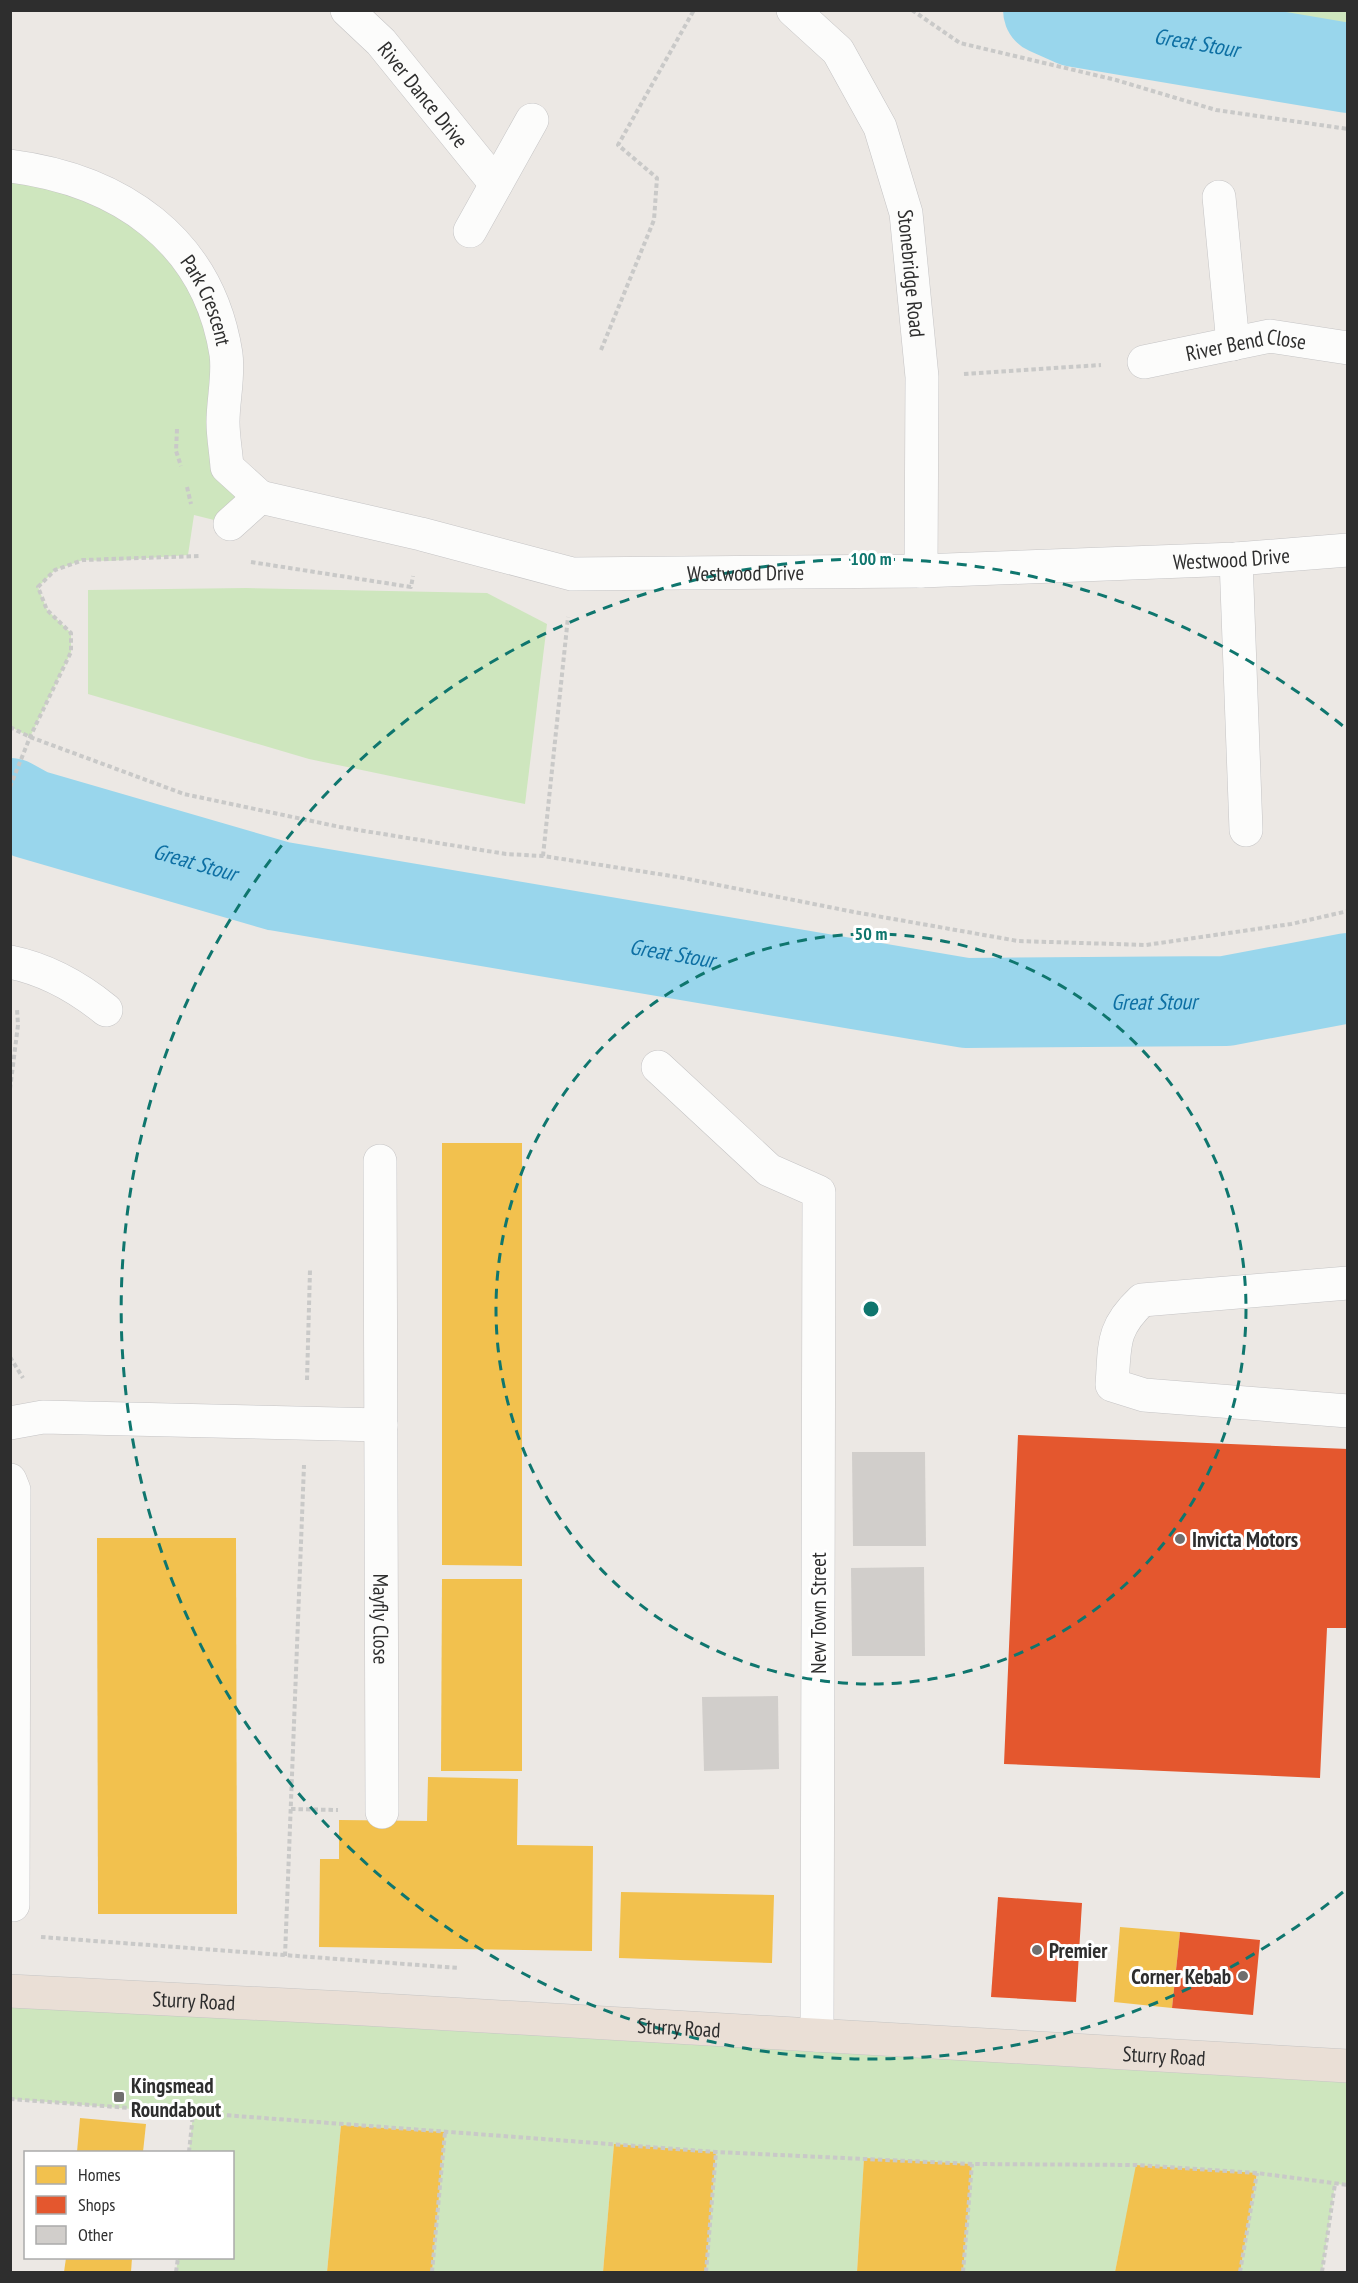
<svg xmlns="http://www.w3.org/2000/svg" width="1358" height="2283" viewBox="0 0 1358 2283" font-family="'PT Sans Narrow',sans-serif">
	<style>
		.green { fill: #cee6be }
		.homes { fill: #f2c14e }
		.shops { fill: #e4572e }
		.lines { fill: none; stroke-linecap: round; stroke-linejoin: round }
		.river { stroke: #99d6ec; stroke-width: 90 }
		.building { fill: #d1cecb }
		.minor-casing { stroke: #c5c4c5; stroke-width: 34 }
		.highway-casing { stroke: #c6c5c4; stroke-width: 34 }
		.path { stroke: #c9c9c8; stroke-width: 4; stroke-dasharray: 4.5 3; stroke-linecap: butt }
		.minor { stroke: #fcfcfb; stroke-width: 33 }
		.highway { stroke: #eadfd6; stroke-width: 33 }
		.ring { fill: none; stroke: #0f766e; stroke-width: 3; stroke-dasharray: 10 8 }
		.poi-dot { fill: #706f6e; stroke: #fff; stroke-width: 2 }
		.labels { text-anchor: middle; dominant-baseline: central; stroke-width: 6; stroke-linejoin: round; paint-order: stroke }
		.street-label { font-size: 21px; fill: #2e2e2e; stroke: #fff }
		.poi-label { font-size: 21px; font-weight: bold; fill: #2e2e2e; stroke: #fff; text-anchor: start }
		.water-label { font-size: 22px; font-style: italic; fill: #0d6fa3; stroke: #fff }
		.centre { fill: #0f766e; stroke: #fff; stroke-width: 3 }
		.ring-label { font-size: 18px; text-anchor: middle; font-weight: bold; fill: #0f766e; stroke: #fff; stroke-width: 6; stroke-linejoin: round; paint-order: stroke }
	</style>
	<rect width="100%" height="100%" fill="#ece8e4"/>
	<!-- green -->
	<g class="green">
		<polygon points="1106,11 1347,11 1347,52 1245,40"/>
		<polygon points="11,166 108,193 209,294 223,423 260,497 230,524 194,515 188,555 109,561 83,560 55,570 38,587 47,610 71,633 71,652 30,737 11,727"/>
		<polygon points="246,588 487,593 547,624 525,804 309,759 88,694 88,590"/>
		<polygon points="10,1991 1347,2066 1347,2185 1335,2184 1322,2272 1240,2272 1257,2174 1137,2165 1115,2272 963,2272 972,2164 864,2159 857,2272 706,2272 716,2153 614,2145 603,2272 432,2272 445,2132 341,2125 327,2272 176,2272 178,2258 232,2258 232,2152 189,2152 193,2114 11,2099"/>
	</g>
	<!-- homes -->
	<g class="homes">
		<polygon points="442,1143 522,1143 522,1566 442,1565"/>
		<polygon points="97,1538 236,1538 237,1914 98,1914"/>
		<polygon points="442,1579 522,1579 522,1771 441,1771"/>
		<polygon points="428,1777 518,1779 517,1845 593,1846 592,1951 319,1947 320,1859 339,1859 339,1820 427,1821"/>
		<polygon points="621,1892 774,1895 772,1963 619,1958"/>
		<polygon points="1120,1927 1180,1932 1172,2008 1114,2002"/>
		<polygon points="80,2118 146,2124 143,2152 77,2152"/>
		<polygon points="341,2125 445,2132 432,2272 327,2272"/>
		<polygon points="614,2144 716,2152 706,2272 603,2272"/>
		<polygon points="864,2158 972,2164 963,2272 857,2272"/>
		<polygon points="1136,2165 1257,2173 1240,2272 1115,2272"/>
		<polygon points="66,2258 132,2258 131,2272 64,2272"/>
	</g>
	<!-- shops -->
	<g class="shops">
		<polygon points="1018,1435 1348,1449 1348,1628 1327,1628 1320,1778 1004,1764"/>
		<polygon points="998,1897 1082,1903 1076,2002 991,1997"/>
		<polygon points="1180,1932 1260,1940 1253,2015 1172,2008"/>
	</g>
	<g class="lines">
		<!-- river -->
		<g class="river">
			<path id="s1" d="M1048,10L1075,22L1348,68"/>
			<path id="s2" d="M10,803L30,814L278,886L966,1003L1226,1001L1348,978"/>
		</g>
	</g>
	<!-- building -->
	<g class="building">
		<polygon points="852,1452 925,1452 926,1546 853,1546"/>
		<polygon points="924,1567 925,1656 852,1656 851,1568"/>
		<polygon points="778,1696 779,1769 704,1771 702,1697"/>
	</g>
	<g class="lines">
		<!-- minor casing -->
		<g class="minor-casing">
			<g id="minor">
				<path id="s3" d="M347,10L381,42L496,184"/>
				<path id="s4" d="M793,10L838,51L880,127L906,213L922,377L921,571"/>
				<path id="s5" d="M10,166C119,180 208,239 226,354C229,376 223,400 223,422C223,437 226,452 227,467L260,497"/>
				<polyline points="1219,197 1233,344"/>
				<polyline points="470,231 532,120"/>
				<path id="s6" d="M1144,362L1270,336L1348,348"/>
				<path id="s7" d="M260,497L421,534L572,574L921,571L1236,559L1348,550"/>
				<polyline points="230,524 260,497"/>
				<polyline points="1236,559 1246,830"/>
				<path d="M10,962C45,969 79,988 106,1010"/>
				<polyline points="658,1067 769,1170 819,1192 817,2035"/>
				<path id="s8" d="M380,1161L382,1812"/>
				<path d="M1348,1283L1142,1300C1111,1329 1115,1345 1112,1385L1144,1395L1348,1411"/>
				<polyline points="10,1423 43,1417 381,1425"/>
				<polyline points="10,1480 14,1490 13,1905"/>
			</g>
		</g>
		<!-- highway casing -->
		<g class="highway-casing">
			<g id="highway">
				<path id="s9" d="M10,1991L347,2008L1348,2066"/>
			</g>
		</g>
		<!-- path -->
		<g class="path">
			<polyline points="912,10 960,43 1116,80 1216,110 1348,129"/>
			<polyline points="601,350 654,220 657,178 618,145 694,10"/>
			<polyline points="964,374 1101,365"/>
			<polyline points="177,429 176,451 181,466"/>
			<polyline points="187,487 191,504"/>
			<polyline points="251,562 411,587 413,576"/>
			<polyline points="10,727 30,737 184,794 340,827 506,854 543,856 678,877 854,912 1018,941 1146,945 1291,924 1348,911"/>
			<polyline points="10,787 30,737 71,652 71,633 47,610 38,587 55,570 83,560 199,556"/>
			<polyline points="543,856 568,617"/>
			<polyline points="10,1089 18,1025 17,1009"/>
			<polyline points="10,1357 23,1378"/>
			<polyline points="307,1380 310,1270"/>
			<polyline points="291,1809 338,1810"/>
			<polyline points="41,1937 459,1968"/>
			<polyline points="285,1956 304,1465"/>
			<polyline points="10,2099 716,2152 972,2164 1136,2165 1257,2173 1348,2185"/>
			<polyline points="189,2152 193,2114"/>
			<polyline points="176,2272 178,2258"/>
			<polyline points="432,2272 445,2132"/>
			<polyline points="706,2272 716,2152"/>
			<polyline points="963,2272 972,2164"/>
			<polyline points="1240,2272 1257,2173"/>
			<polyline points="1322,2272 1335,2184"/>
		</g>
		<!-- minor -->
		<use href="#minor" class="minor"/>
		<!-- highway -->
		<use href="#highway" class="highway"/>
	</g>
	<!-- distance rings -->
	<g class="ring">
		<circle cx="871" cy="1309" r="375"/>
		<path d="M1343 1892A750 750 0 1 1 1343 726"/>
	</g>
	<!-- markers -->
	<g class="poi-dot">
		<circle cx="1180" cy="1539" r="6"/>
		<circle cx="1037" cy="1950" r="6"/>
		<circle cx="1243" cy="1976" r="6"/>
		<rect x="113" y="2091" width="12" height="12" rx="3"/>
	</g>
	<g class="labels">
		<!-- street labels -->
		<g class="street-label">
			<text stroke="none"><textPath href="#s3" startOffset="114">River Dance Drive</textPath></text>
			<text stroke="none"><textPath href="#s4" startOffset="298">Stonebridge Road</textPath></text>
			<text stroke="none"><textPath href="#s5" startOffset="252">Park Crescent</textPath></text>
			<text stroke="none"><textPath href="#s6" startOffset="104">River Bend Close</textPath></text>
			<text stroke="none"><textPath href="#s7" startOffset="981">Westwood Drive</textPath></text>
			<text stroke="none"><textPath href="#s7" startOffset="495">Westwood Drive</textPath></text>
			<text transform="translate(818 1613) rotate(-90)">New Town Street</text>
			<text stroke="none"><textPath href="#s8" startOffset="458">Mayfly Close</textPath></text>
			<text stroke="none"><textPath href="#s9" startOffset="184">Sturry Road</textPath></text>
			<text stroke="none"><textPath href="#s9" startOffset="670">Sturry Road</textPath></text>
			<text stroke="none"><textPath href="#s9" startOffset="1156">Sturry Road</textPath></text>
		</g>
		<!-- poi labels -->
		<g class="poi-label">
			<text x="1192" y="1539">Invicta Motors</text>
			<text x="1049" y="1950">Premier</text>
			<text x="1231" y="1976" text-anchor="end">Corner Kebab</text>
			<text x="131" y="2085">Kingsmead<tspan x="131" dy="24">Roundabout</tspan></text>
		</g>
		<!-- water labels -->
		<g class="water-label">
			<text stroke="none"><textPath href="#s1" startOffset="153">Great Stour</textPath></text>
			<text stroke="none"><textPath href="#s2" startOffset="195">Great Stour</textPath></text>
			<text stroke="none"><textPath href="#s2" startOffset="681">Great Stour</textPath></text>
			<text stroke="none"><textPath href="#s2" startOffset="1167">Great Stour</textPath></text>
		</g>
	</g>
	<circle cx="871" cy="1309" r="9" class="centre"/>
	<g class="ring-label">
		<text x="871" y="565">100 m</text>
		<text x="871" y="940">50 m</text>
	</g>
	<!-- border -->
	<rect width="1358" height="2283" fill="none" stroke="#2e2e2e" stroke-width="24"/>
	<!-- legend -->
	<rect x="24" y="2151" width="210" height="108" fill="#ffffff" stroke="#ababab" stroke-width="1.5"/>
	<rect x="36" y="2166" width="30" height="18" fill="#f2c14e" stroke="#ababab" stroke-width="1.5"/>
	<text x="78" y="2181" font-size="18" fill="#2e2e2e">Homes</text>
	<rect x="36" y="2196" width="30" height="18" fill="#e4572e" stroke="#ababab" stroke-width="1.5"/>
	<text x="78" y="2211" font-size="18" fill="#2e2e2e">Shops</text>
	<rect x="36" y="2226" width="30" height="18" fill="#d1cecb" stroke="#ababab" stroke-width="1.5"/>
	<text x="78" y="2241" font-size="18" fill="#2e2e2e">Other</text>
</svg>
